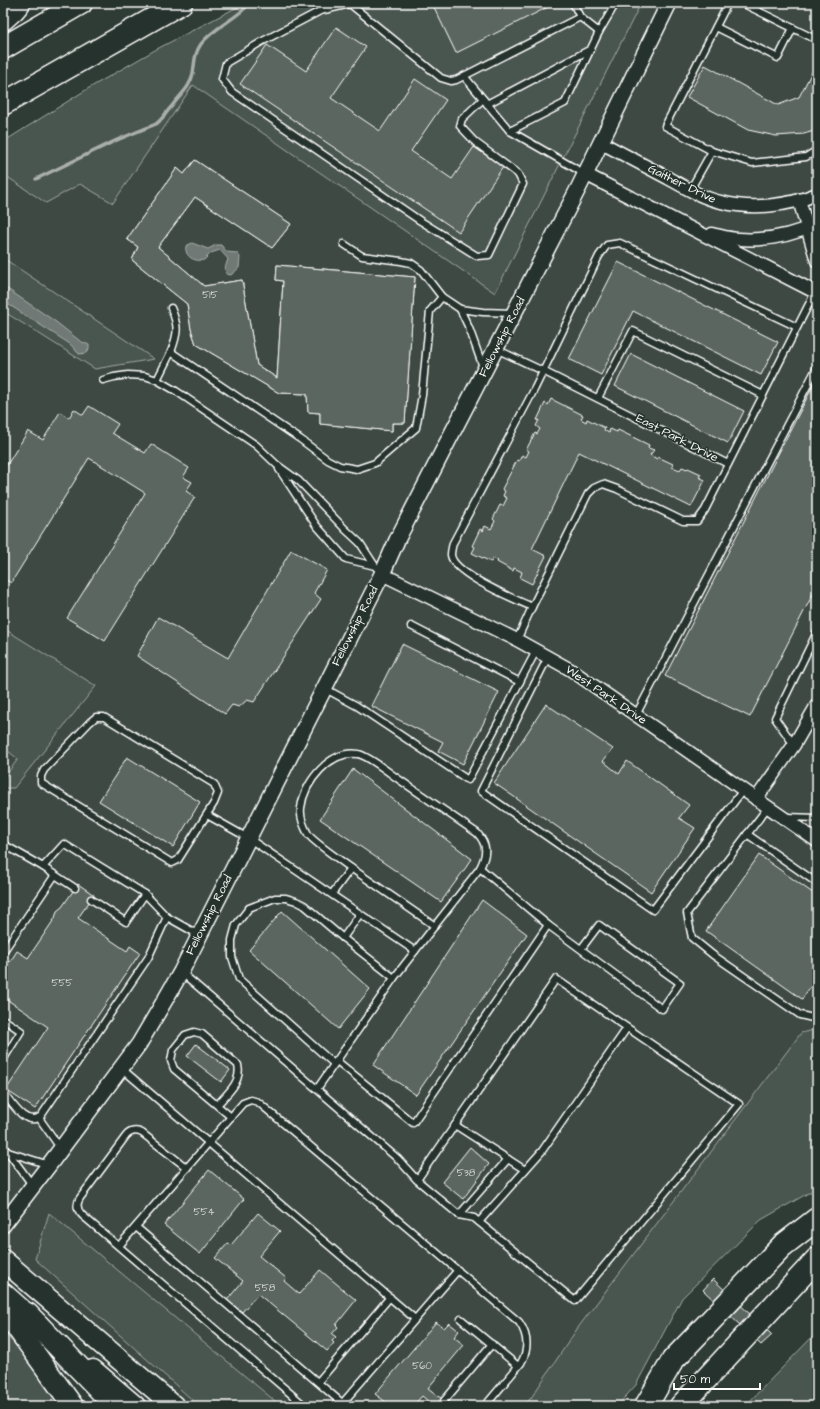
<svg xmlns="http://www.w3.org/2000/svg" width="820" height="1409" viewBox="0 0 820 1409" font-family="'Architects Daughter',sans-serif">
	<style>
		.built { fill: #3c4842 }
		.green { fill: #4a544f; stroke: #a4aaa7 }
		.water { fill: #707975; stroke: #a9afac }
		.lines { fill: none; stroke-linecap: round; stroke-linejoin: round }
		.stream { stroke: #a9afac; stroke-width: 3.5 }
		.building { fill: #5b6661; stroke: #fff; fill-rule: evenodd }
		.service-casing { stroke: #fff; stroke-width: 9 }
		.minor-casing { stroke: #fff; stroke-width: 15 }
		.tertiary-casing { stroke: #fff; stroke-width: 18 }
		.trunk-casing { stroke: #fff; stroke-width: 23 }
		.motorway-casing { stroke: #fff; stroke-width: 25 }
		.service { stroke: #26332d; stroke-width: 6 }
		.minor { stroke: #26332d; stroke-width: 12 }
		.tertiary { stroke: #26332d; stroke-width: 15 }
		.trunk { stroke: #26332d; stroke-width: 20 }
		.motorway { stroke: #26332d; stroke-width: 22 }
		.labels { text-anchor: middle; dominant-baseline: central; stroke-width: 3.5; stroke-linejoin: round; paint-order: stroke }
		.number-label { font-size: 10px; fill: #d6d9d8 }
		.street-label { font-size: 12px; fill: #fff; stroke: #26332d }
	</style>
	<rect width="100%" height="100%" fill="#2f3b35"/>
	<filter id="ink" filterUnits="userSpaceOnUse"><feTurbulence type="fractalNoise" baseFrequency=".025" numOctaves="2"/><feDisplacementMap in="SourceGraphic" scale="8" xChannelSelector="R" yChannelSelector="G"/><feConvolveMatrix kernelMatrix="1 2 1 2 8 2 1 2 1" color-interpolation-filters="sRGB"/></filter>
	<g filter="url(#ink)">
		<!-- built -->
		<polygon class="built" points="277,3 817,3 817,1144 568,1406 174,1406 3,1260 3,147"/>
		<!-- green -->
		<g class="green">
			<polygon points="245,3 641,3 495,293 193,85 113,203 80,184 46,203 3,174 3,142 89,88 155,50"/>
			<polygon points="3,258 154,359 95,369 3,311"/>
			<polygon points="3,628 96,686 14,788 3,788 3,779 18,759 3,747"/>
			<polygon points="817,1029 817,1188 761,1220 682,1298 636,1385 617,1406 523,1406 531,1398 577,1329 801,1033"/>
			<polygon points="49,1213 281,1406 199,1406 35,1259"/>
			<polygon points="3,1331 41,1375 62,1406 6,1406 3,1404"/>
			<polygon points="817,1332 817,1406 745,1406"/>
		</g>
		<!-- water -->
		<g class="water">
			<path d="M192,243L208,249L216,245H221L227,252L237,253L240,257L239,268L231,275L226,274L225,268L228,259L220,250L211,253L204,260C195,262 184,257 186,246Z"/>
			<polygon points="3,286 56,322 80,341 89,345 89,348 87,353 79,354 70,344 3,301"/>
		</g>
		<g class="lines">
			<!-- stream -->
			<path class="stream" d="M36,179L117,140L156,124C163,119 166,112 172,106C180,95 191,87 193,73C195,62 194,54 201,44C214,27 237,19 250,3"/>
		</g>
		<!-- building -->
		<g class="building">
			<polygon points="432,3 553,3 554,4 456,53"/>
			<polygon points="336,27 366,47 331,98 380,131 415,79 446,100 411,151 452,179 474,147 503,167 459,232 240,84 267,45 306,71"/>
			<polygon points="705,65 778,105 799,97 814,68 817,70 817,130 804,134 776,136 748,130 687,97"/>
			<path d="M195,160L291,224L272,248L195,197L158,247L204,286L242,280L257,365L277,378L283,281L276,280L277,265L415,277L405,423H392V431L320,424V413L308,412L307,394L279,393L196,344L191,329L187,304L132,260L138,247L127,239L177,168L184,174ZM314,292L383,297L377,381L364,380L365,356L332,353L327,379H307Z"/>
			<polygon points="195,160 291,224 272,248 195,197 158,247 204,286 242,280 257,365 277,378 283,281 276,280 277,265 415,277 405,423 392,423 392,431 320,424 320,413 308,412 307,394 279,393 196,344 191,329 187,304 132,260 138,247 127,239 177,168 184,174"/>
			<polygon points="618,262 778,342 761,375 633,311 601,375 569,359"/>
			<polygon points="631,354 744,411 728,443 615,386"/>
			<polygon points="816,380 817,586 750,717 665,676"/>
			<polygon points="551,399 583,415 581,419 586,422 587,419 605,428 604,430 609,433 610,429 617,432 618,430 649,445 648,448 654,450 650,455 657,459 658,457 673,464 672,467 680,470 682,467 687,469 688,468 701,474 699,477 705,480 691,507 579,452 532,549 546,556 532,584 520,578 522,572 514,568 513,571 497,562 498,561 493,558 491,562 472,553 475,547 472,546 480,529 483,531 485,526 491,529 495,521 493,519 500,505 503,506 507,498 503,496 505,491 502,489 517,460 519,461 522,455 526,457 529,451 526,450 535,433 537,434 540,429 536,426 539,420 537,420 545,403 548,405"/>
			<polygon points="89,406 118,424 112,433 145,453 151,444 189,468 183,477 192,482 186,491 195,497 105,641 67,618 145,493 89,458 11,583 3,578 3,471 28,431 43,440 60,412 69,418 74,409 83,415"/>
			<polygon points="291,550 327,570 314,593 321,599 254,702 247,700 239,707 232,705 225,714 137,656 158,617 228,658"/>
			<polygon points="402,644 499,692 463,764 438,751 443,742 371,706"/>
			<polygon points="546,704 613,749 603,761 619,774 627,761 689,805 679,818 695,828 651,892 494,783"/>
			<polygon points="127,757 200,802 173,847 99,801"/>
			<polygon points="353,769 472,859 441,902 320,819"/>
			<polygon points="759,855 817,896 817,977 802,999 706,931"/>
			<polygon points="78,884 94,895 78,918 127,951 130,946 140,953 35,1109 6,1090 48,1027 3,997 3,969 9,961 10,962 17,951 28,958 55,918 57,911 62,907"/>
			<polygon points="482,900 527,934 416,1095 373,1065"/>
			<polygon points="282,911 370,989 338,1029 249,950"/>
			<polygon points="196,1044 230,1070 221,1082 187,1056"/>
			<polygon points="470,1147 489,1164 463,1199 442,1182"/>
			<polygon points="209,1170 244,1199 200,1254 164,1225"/>
			<polygon points="258,1213 280,1231 259,1256 286,1278 284,1281 299,1294 320,1270 356,1300 336,1325 338,1327 332,1334 336,1337 332,1341 334,1343 327,1351 258,1294 242,1312 227,1300 243,1281 215,1258 228,1243 231,1245"/>
			<polygon points="713,1279 772,1335 761,1345 703,1290"/>
			<polygon points="436,1322 444,1328 449,1323 459,1331 454,1337 464,1345 428,1388 451,1406 434,1406 422,1396 413,1406 384,1406 387,1403 375,1394"/>
		</g>
		<g class="lines">
			<!-- service casing -->
			<g class="service-casing">
				<g id="service">
					<polyline points="352,3 350,4 441,78 451,81 456,80 580,17 599,32"/>
					<polyline points="573,3 580,17"/>
					<polyline points="742,3 817,40"/>
					<polyline points="350,4 320,11 263,41 226,63 222,79 232,92 419,220 477,256 489,255 523,184 518,174 475,142 460,126 462,119 483,99"/>
					<polyline points="716,27 778,58 793,28"/>
					<polyline points="464,76 510,131"/>
					<polyline points="487,104 591,49"/>
					<polyline points="712,151 752,163 806,157 817,150"/>
					<polyline points="585,174 510,131 565,103 599,32 616,3"/>
					<polyline points="690,190 712,151 665,126 728,3"/>
					<polyline points="442,297 460,309"/>
					<path d="M171,308C179,327 178,333 171,352L300,439L328,460L340,466L357,469L375,463L416,428L422,395L430,311L442,297L421,270L411,263L401,261L362,256L344,244"/>
					<polyline points="496,349 543,371 728,464"/>
					<polyline points="483,367 469,328 460,309 483,312 513,313"/>
					<polyline points="103,380 114,377 128,375 145,376 157,380 176,391 256,445 277,465 299,481 345,529 360,543 375,566 381,573"/>
					<polyline points="157,380 171,352"/>
					<polyline points="598,398 633,331 763,395"/>
					<polyline points="279,469 316,525 346,559 375,566"/>
					<path d="M532,607C515,599 453,574 451,555C451,552 452,547 453,543L535,388L599,256L607,245L620,243L797,327"/>
					<polyline points="411,626 520,682"/>
					<polyline points="517,640 532,607 588,494 594,488 603,484 617,489 683,521 697,521 705,510 815,292"/>
					<polyline points="548,657 481,791 653,910 743,790"/>
					<polyline points="324,688 357,706 468,780 536,651"/>
					<polyline points="636,715 817,367"/>
					<polygon points="96,717 104,717 214,784 218,793 214,803 178,860 172,863 41,783 41,776 44,770 90,722"/>
					<polyline points="794,745 775,718 817,632"/>
					<polyline points="768,807 687,913 692,938 713,955 800,1015 817,1019"/>
					<polyline points="207,815 248,838 415,951 394,978 317,1089"/>
					<polyline points="786,817 817,818"/>
					<polyline points="747,834 817,883"/>
					<polyline points="3,844 43,867 64,844 145,894 167,917 199,935"/>
					<polyline points="43,867 75,888"/>
					<path d="M351,868C343,862 312,841 308,834C304,827 300,816 301,808C304,782 330,750 358,754C366,755 386,770 394,776C422,795 449,814 477,833C488,845 487,854 480,868"/>
					<polyline points="332,894 351,868 435,926"/>
					<polyline points="91,899 126,922 145,894"/>
					<polyline points="548,925 662,1009 680,983 599,925 581,949"/>
					<polyline points="343,938 360,914"/>
					<polyline points="3,952 55,875"/>
					<polyline points="181,972 398,1159 417,1180 556,979 739,1104 575,1301 474,1218 459,1215 417,1180"/>
					<polyline points="3,1019 21,1031 3,1060"/>
					<polyline points="337,1061 413,1123 548,925 480,868 415,951"/>
					<polyline points="334,1064 239,979 232,957 232,940 236,925 249,908 275,898 286,898 296,901 304,905 343,938 394,978"/>
					<polyline points="121,1068 415,1319"/>
					<path d="M3,1092C12,1103 26,1128 41,1116L148,958L167,917"/>
					<path d="M217,1105C228,1093 242,1082 238,1065L202,1034L194,1032L185,1035L173,1050L171,1061L174,1069L231,1117"/>
					<polyline points="39,1118 61,1149"/>
					<polyline points="455,1125 525,1170"/>
					<polyline points="3,1147 8,1152 33,1186"/>
					<polyline points="3,1153 8,1152 49,1165"/>
					<path d="M187,1168L142,1133C136,1130 130,1131 126,1136L80,1198C76,1204 77,1210 82,1215L305,1406"/>
					<polyline points="459,1215 508,1159"/>
					<polyline points="479,1222 542,1151 627,1028"/>
					<polyline points="136,1227 342,1403"/>
					<path d="M119,1246L243,1103L251,1100L258,1102L519,1322C528,1335 529,1349 521,1363L485,1406"/>
					<polyline points="461,1319 518,1366"/>
					<polyline points="318,1382 390,1297"/>
					<polyline points="444,1401 492,1344"/>
					<polyline points="340,1406 458,1270"/>
				</g>
			</g>
			<!-- minor casing -->
			<g class="minor-casing">
				<g id="minor">
					<path d="M600,142C623,154 645,166 668,178C684,187 702,198 721,202C752,210 788,206 817,194"/>
					<polyline points="585,174 817,293"/>
					<polyline points="799,200 817,261"/>
					<path d="M712,234C721,236 730,239 739,239C766,241 793,235 817,224"/>
					<polyline points="382,574 517,640 571,670 817,841"/>
					<polyline points="756,799 794,745 817,705"/>
				</g>
			</g>
			<!-- tertiary casing -->
			<g class="tertiary-casing">
				<polyline id="tertiary" points="3,1225 49,1165 139,1044 165,1000 181,972 382,574 397,540 579,187 669,3"/>
			</g>
			<!-- trunk casing -->
			<g class="trunk-casing">
				<g id="trunk">
					<polyline points="3,1260 174,1406"/>
					<polyline points="3,1293 39,1325"/>
					<polyline points="3,1309 73,1406"/>
					<polyline points="93,1370 135,1406"/>
				</g>
			</g>
			<!-- motorway casing -->
			<g class="motorway-casing">
				<g id="motorway">
					<polyline points="3,19 14,9 19,3"/>
					<polyline points="3,48 81,3"/>
					<polyline points="3,104 181,3"/>
					<polyline points="27,1314 116,1406"/>
					<polyline points="646,1406 673,1360 782,1246 817,1219"/>
					<polyline points="681,1406 817,1259"/>
				</g>
			</g>
			<!-- service -->
			<use href="#service" class="service"/>
			<!-- minor -->
			<use href="#minor" class="minor"/>
			<!-- tertiary -->
			<use href="#tertiary" class="tertiary"/>
			<!-- trunk -->
			<use href="#trunk" class="trunk"/>
			<!-- motorway -->
			<use href="#motorway" class="motorway"/>
		</g>
	</g>
	<g class="labels">
		<!-- number labels -->
		<g class="number-label">
			<text x="210" y="295">515</text>
			<text x="62" y="983">555</text>
			<text x="466" y="1173">538</text>
			<text x="204" y="1212">554</text>
			<text x="265" y="1288">558</text>
			<text x="422" y="1366">560</text>
		</g>
		<!-- street labels -->
		<g class="street-label">
			<text transform="translate(682 184) rotate(26)">Gaither Drive</text>
			<text transform="translate(502 337) rotate(-63)">Fellowship Road</text>
			<text transform="translate(677 438) rotate(27)">East Park Drive</text>
			<text transform="translate(355 626) rotate(-63)">Fellowship Road</text>
			<text transform="translate(606 695) rotate(34)">West Park Drive</text>
			<text transform="translate(209 915) rotate(-63)">Fellowship Road</text>
		</g>
	</g>
	<!-- margin -->
	<rect width="820" height="1409" fill="none" stroke="#26332d" stroke-width="16"/>
	<rect x="8" y="8" width="804" height="1393" fill="none" stroke="#fff" stroke-width="1.5" filter="url(#ink)"/>
	<!-- scale -->
	<path d="M674 1383v6h86v-6" fill="none" stroke="#ffffff" stroke-width="2"/>
	<text x="680" y="1383" font-size="12" fill="#ffffff" stroke="#26332d" stroke-width="3" paint-order="stroke">50 m</text>
</svg>
